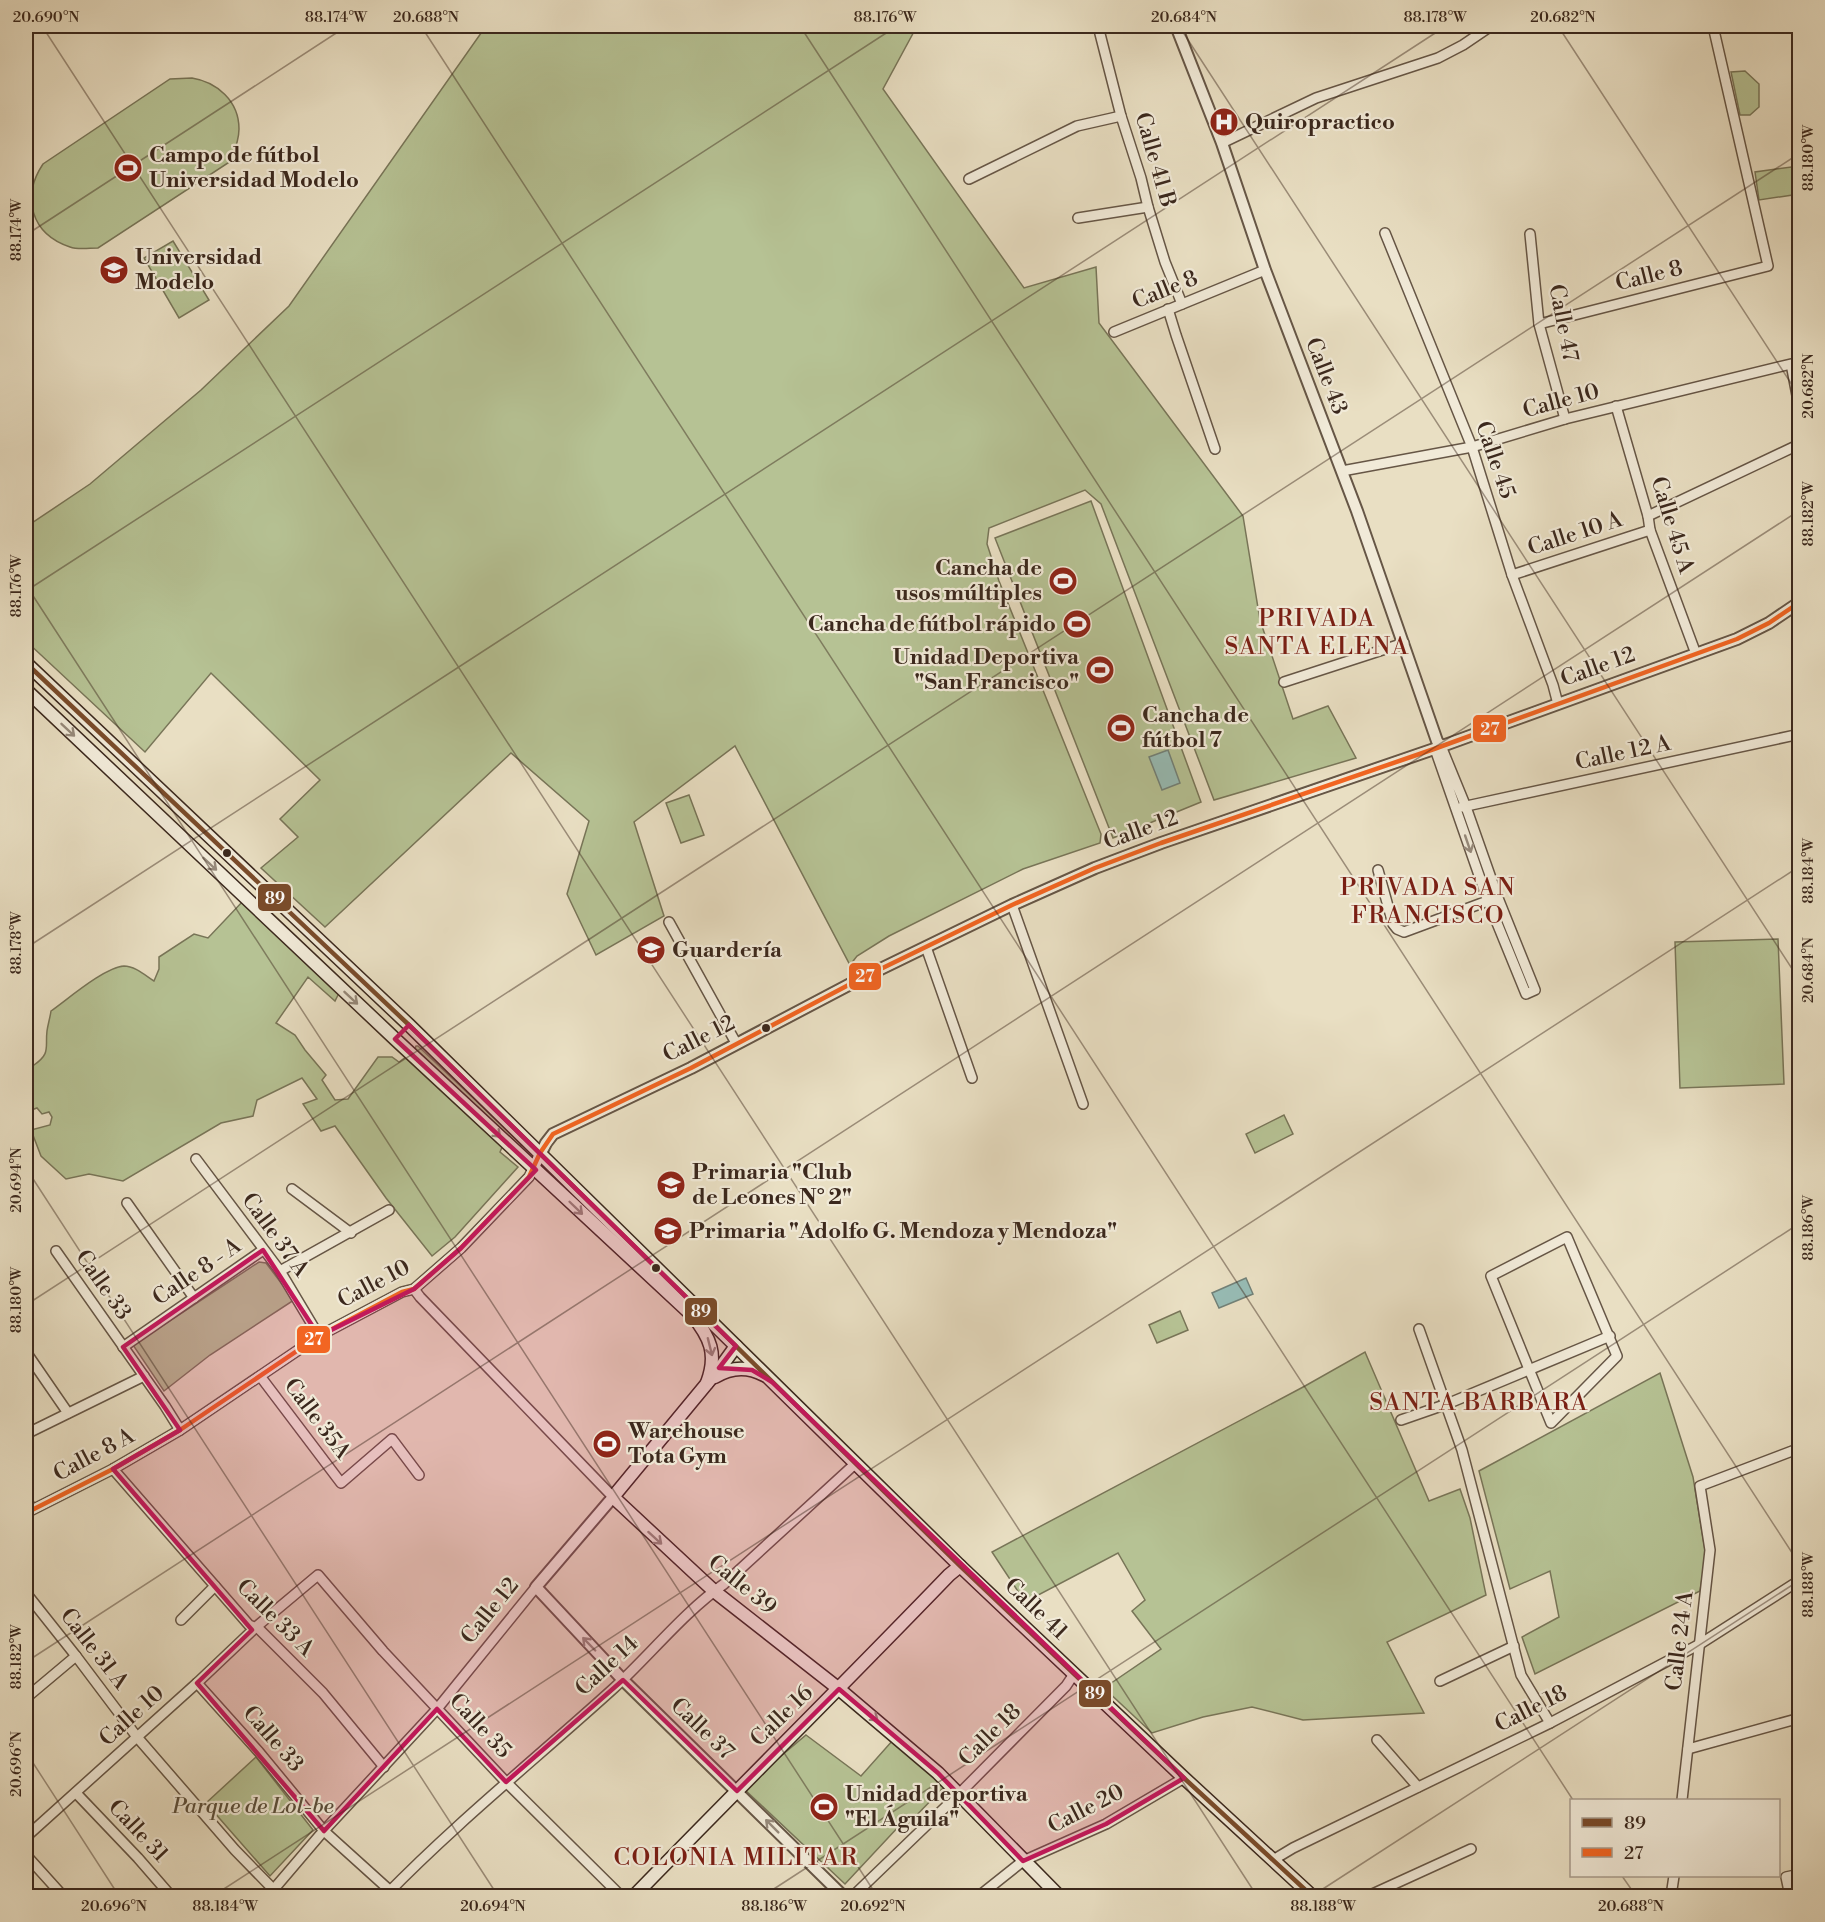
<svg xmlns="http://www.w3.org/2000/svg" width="1825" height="1922" viewBox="0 0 1825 1922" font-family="'Libre Bodoni',serif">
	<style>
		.green { fill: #b6c294; stroke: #787558; stroke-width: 1.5 }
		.water { fill: #97bcb5; stroke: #728178; stroke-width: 1.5 }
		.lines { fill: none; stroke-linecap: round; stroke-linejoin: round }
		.minor-casing { stroke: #665646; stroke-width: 12 }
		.tertiary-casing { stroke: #665646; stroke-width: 14 }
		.secondary-casing { stroke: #3b281d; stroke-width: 15 }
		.minor { stroke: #f1ead8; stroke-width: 9 }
		.tertiary { stroke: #f1ead8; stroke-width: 10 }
		.secondary { stroke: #f1ead8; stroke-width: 12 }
		.bus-1-casing { stroke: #f1ead8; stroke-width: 9 }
		.bus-2-casing { stroke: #f1ead8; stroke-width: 9 }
		.bus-1 { stroke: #7a4b2a; stroke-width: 4.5 }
		.bus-2 { stroke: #f26522; stroke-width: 4.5 }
		.oneway { stroke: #96897a }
		.marked { fill: #c2185b; fill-opacity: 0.2; stroke: #c2185b; stroke-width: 4.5; stroke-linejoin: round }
		.ticks { fill: none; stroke: #3b281d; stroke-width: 1.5; stroke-opacity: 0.45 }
		.bus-dot { fill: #3b281d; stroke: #f1ead8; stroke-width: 2 }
		.labels { text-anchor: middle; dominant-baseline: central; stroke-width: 4.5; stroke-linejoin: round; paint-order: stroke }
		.poi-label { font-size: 22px; font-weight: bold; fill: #3b281d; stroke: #f1ead8; text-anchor: start }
		.street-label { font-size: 22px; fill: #3b281d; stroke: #f1ead8 }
		.park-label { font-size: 22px; font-style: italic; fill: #5a4e3b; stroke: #f1ead8 }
		.neighbourhood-label { font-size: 24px; letter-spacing: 1.5px; fill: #7a1f14; stroke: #f1ead8 }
		.line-badge { stroke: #f1ead8; stroke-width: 2 }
		.badge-label { font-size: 16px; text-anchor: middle; font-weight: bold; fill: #fff }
		.neatline { fill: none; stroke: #3b281d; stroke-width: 2 }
		.ticks-label { font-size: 15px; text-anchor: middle; fill: #3b281d }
	</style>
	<rect width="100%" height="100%" fill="#e9dfc3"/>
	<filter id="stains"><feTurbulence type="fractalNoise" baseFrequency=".00333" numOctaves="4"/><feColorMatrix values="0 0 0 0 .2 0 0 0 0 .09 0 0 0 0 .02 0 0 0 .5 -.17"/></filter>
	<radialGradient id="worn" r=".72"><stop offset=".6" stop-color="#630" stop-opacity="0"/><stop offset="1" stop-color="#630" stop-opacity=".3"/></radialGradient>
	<!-- green -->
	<g class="green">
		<polygon points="486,26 917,26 883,89 1024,288 1096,267 1099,323 1243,516 1260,620 1293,719 1328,706 1356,758 1214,800 1101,504 1085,490 989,528 987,544 999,581 1101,834 1100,843 1023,869 889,936 857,956 850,965 735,746 634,822 664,916 596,955 567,894 589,821 511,753 325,927 261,868 298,837 280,819 320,780 211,673 145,752 26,641 26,527 90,484 201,390 289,306"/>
		<polygon points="1745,71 1759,84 1759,107 1750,115 1740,115 1731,72"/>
		<path d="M192,78C217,82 239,101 239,129C239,140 235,150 231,161L98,248C89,248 78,250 70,247C31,234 21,197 43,164L170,79Z"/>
		<polygon points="1799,166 1799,194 1759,200 1755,172"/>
		<polygon points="173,241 209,300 179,318 144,258"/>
		<polygon points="1091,501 1201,802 1113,838 995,538"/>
		<polygon points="689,795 704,835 681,843 666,803"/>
		<path d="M243,901L339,993L335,1001L308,977L276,1023L295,1035L305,1050L326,1075L322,1080L335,1100L348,1099L378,1057H392L399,1062L406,1057L503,1145L500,1152L518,1167L455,1237L432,1256L386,1198L335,1126L321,1131L303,1104L317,1099L302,1078L257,1100L253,1116L221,1123L123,1181L89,1174L66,1179L41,1156L31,1130L50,1125L52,1117L49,1112L42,1114L37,1108L26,1112V1059L34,1065C51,1053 45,1048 47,1031C48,1024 50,1018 51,1011C68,999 105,967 124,966C135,966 146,976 154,981L159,969V957L194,934L208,938Z"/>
		<polygon points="1778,939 1784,1084 1680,1088 1675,942"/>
		<polygon points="416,1046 418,1046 521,1143 521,1146 520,1147 414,1051"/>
		<polygon points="1284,1115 1293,1134 1255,1153 1246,1134"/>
		<polygon points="259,1262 266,1263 294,1300 210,1355 164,1391 133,1345"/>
		<polygon points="1180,1311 1188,1330 1157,1343 1149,1325"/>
		<polygon points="1365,1352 1429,1501 1460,1489 1470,1518 1486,1595 1387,1642 1424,1713 1303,1720 1252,1707 1203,1717 1152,1733 1104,1688 1161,1649 1132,1611 1145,1600 1118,1553 1025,1602 992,1552 1305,1386"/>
		<polygon points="1660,1373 1693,1477 1706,1556 1700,1591 1535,1674 1522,1637 1559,1617 1550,1571 1510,1589 1479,1471"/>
		<polygon points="806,1735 861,1776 893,1740 944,1787 905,1827 901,1824 845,1884 743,1788"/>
		<polygon points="256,1757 313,1830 270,1876 206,1803"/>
	</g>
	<!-- water -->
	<g class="water">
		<polygon points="1168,750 1180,783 1162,790 1149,757"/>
		<polygon points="1246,1278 1253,1294 1219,1308 1212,1293"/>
	</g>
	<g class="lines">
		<!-- minor casing -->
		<g class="minor-casing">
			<g id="minor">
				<polyline points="1098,26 1121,116 1141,178 1148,207 1165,262 1182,304"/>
				<polyline points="1222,143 1316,98 1438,58 1463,45 1491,26"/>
				<polyline points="969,179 1077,126 1121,116"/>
				<polyline points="1078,218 1148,207"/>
				<polyline points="1385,233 1472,447 1512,575 1553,685 1558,704"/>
				<polyline points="1530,234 1539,324 1565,419"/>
				<polyline points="1168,309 1176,335 1215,449"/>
				<polyline points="1539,324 1768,266 1713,26"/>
				<polyline points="1114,332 1265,270"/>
				<polyline points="1616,406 1648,516 1650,530 1696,654"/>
				<polyline points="1342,471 1472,447 1565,419 1791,364 1800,411"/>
				<polyline points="1648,516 1800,444"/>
				<polyline points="1512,575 1650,530"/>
				<polyline points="1284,682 1404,643"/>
				<polyline points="1435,749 1488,901 1526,994 1535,990 1498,898 1466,807 1441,746"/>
				<polyline points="1462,807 1800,734"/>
				<polyline points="1378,870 1393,924 1397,929 1404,932 1493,899"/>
				<polyline points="1012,905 1083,1104"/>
				<polyline points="669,922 736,1043"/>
				<polyline points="926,947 972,1078"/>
				<polyline points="196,1159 280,1271 319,1336"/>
				<polyline points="292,1189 351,1233"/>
				<polyline points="127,1203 194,1298"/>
				<polygon points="1567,1237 1617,1356 1551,1423 1491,1276"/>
				<polyline points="56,1251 165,1406 180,1430"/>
				<polyline points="280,1271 389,1210"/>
				<polyline points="414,1289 420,1297 613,1497"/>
				<polyline points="1419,1329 1462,1450 1521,1675 1550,1723"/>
				<polyline points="123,1347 263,1250"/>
				<polyline points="26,1352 68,1413"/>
				<polyline points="260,1376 341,1483 392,1439 419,1475"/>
				<polyline points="1401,1420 1447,1404 1610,1336"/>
				<polyline points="26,1434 144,1376"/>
				<polyline points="113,1469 249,1625 259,1629 323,1693 384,1767"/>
				<polyline points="26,1499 32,1509"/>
				<polyline points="26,1513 113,1469 180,1430 319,1336 402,1292 414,1289 461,1248 529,1177 534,1167"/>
				<polyline points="26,1593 76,1656 137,1737 235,1850 274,1890"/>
				<polyline points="181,1620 215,1586"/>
				<polyline points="1440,1681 1514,1646"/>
				<polyline points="197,1683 259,1752 324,1831 396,1896"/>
				<polyline points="26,1698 76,1656"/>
				<polyline points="1377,1740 1418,1787"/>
				<polyline points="1688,1749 1800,1718"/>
				<polyline points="76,1793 138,1858 171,1896"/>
				<polyline points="1682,1800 1710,1550 1700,1486 1800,1448"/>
				<polyline points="26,1837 197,1683 256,1627 318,1575 383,1651 506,1782 621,1896"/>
				<polyline points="26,1855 63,1896"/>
				<polyline points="1273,1860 1293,1848 1550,1723 1700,1644 1800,1580"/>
				<polyline points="268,1896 320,1835 437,1709 536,1587"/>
				<path d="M385,1896C457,1822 538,1757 614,1688C650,1655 684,1612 724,1584L856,1463"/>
				<polyline points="853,1896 959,1794 1066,1686 1074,1674"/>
				<polyline points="979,1896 1023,1861 1106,1824 1184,1778"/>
				<polyline points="1368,1896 1471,1849"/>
				<polyline points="1671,1896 1674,1876"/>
				<polyline points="1790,1896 1786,1877 1800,1874"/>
			</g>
		</g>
		<!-- tertiary casing -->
		<g class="tertiary-casing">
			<g id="tertiary">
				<polyline points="1176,26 1222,143 1265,270 1357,511 1437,741 1441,746"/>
				<polyline points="534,1167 546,1143 553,1134 691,1068 858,980 1012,905 1095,868 1161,843 1434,749 1737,639 1769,623 1800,602"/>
				<polyline points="613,1497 536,1587 623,1680 843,1896"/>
			</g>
		</g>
		<!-- secondary casing -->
		<g class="secondary-casing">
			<g id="secondary">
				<polyline points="26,663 409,1025 960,1566 1184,1778 1312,1896"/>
				<path d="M26,690L395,1039L692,1315C710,1337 718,1354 707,1383"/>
				<polyline points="736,1346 723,1364 613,1497 714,1591 839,1689 938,1773 1059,1896"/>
				<path d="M715,1377C731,1367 747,1366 764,1375"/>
				<path d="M634,1896C738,1789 845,1683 949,1575L960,1566"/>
			</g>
		</g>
		<!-- minor -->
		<use href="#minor" class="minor"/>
		<!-- tertiary -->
		<use href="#tertiary" class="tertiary"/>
		<!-- secondary -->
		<use href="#secondary" class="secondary"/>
		<!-- bus-1 casing -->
		<g class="bus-1-casing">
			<polyline id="bus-1" points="26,663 409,1025 960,1566 1184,1778 1312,1896"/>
		</g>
		<!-- bus-2 casing -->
		<g class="bus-2-casing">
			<polyline id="bus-2" points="26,1513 113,1469 180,1430 319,1336 402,1292 414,1289 461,1248 529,1177 540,1153 553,1134 691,1068 858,980 1012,905 1095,868 1161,843 1434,749 1737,639 1769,623 1800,602"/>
		</g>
		<!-- bus-1 -->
		<use href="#bus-1" class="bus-1"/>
		<!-- bus-2 -->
		<use href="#bus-2" class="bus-2"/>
	</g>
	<!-- one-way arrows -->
	<defs><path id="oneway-shaft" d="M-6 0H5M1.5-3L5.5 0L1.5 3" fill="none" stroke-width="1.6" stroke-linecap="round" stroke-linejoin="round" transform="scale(1.5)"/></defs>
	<g class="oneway">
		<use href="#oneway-shaft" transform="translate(68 730) rotate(43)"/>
		<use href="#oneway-shaft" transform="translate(1468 844) rotate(71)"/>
		<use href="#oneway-shaft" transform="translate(210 864) rotate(43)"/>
		<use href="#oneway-shaft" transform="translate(351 998) rotate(43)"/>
		<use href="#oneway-shaft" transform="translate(494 1131) rotate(43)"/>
		<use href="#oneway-shaft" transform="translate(576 1208) rotate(44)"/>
		<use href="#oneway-shaft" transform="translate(710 1347) rotate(76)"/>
		<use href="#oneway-shaft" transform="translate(655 1538) rotate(42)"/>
		<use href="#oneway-shaft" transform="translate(589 1644) rotate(-134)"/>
		<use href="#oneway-shaft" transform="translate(871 1715) rotate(40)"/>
		<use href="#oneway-shaft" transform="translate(772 1826) rotate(-135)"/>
	</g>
	<!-- marked area -->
	<path class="marked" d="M409,1025L736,1346L719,1368L752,1370L772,1382L1184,1778L1106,1824L1023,1861L938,1773L839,1689L737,1791L623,1680L506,1782L437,1709L324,1831L197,1683L252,1630L113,1469L180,1430L123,1347L263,1250L319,1336L414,1289L461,1248L536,1170L395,1039Z"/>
	<!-- ticks -->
	<path class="ticks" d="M42,26L1257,1896M421,26L1573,1800M800,26L1800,1565M1179,26L1800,981M1558,26L1800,397M26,235L347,26M26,585L877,1896M26,591L897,26M26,948L1446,26M26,1168L498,1896M26,1305L1800,153M26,1662L1800,510M26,1752L119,1896M1622,1876L1636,1896M213,1896L1800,866M763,1896L1800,1223M1312,1896L1800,1580"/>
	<!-- icons -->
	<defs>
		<g id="hospital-disc" transform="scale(1.5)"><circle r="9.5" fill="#8f2418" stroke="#f1ead8"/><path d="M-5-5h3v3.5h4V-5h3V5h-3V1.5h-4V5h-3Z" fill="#fff"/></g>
		<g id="stadium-disc" transform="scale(1.5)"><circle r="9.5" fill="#8f2418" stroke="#f1ead8"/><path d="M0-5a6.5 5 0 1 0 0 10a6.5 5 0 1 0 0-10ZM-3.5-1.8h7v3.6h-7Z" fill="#fff"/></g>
		<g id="university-disc" transform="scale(1.5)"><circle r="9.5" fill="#8f2418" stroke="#f1ead8"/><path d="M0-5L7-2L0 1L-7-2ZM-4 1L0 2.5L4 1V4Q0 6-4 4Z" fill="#fff"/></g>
		<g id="school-disc" transform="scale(1.5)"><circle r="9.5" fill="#8f2418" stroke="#f1ead8"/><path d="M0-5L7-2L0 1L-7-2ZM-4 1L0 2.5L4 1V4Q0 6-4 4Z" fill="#fff"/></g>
	</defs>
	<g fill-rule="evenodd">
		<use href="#hospital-disc" x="1224" y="122"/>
		<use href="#stadium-disc" x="128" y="168"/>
		<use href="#university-disc" x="114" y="270"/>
		<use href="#stadium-disc" x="1063" y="581"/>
		<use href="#stadium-disc" x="1077" y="624"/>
		<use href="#stadium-disc" x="1100" y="670"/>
		<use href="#stadium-disc" x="1121" y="728"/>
		<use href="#school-disc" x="651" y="950"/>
		<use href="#school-disc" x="671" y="1185"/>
		<use href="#school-disc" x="668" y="1231"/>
		<use href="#stadium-disc" x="607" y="1444"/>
		<use href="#stadium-disc" x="824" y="1807"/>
	</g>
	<!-- markers -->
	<g class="bus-dot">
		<circle cx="227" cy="853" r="5"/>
		<circle cx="766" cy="1028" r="5"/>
		<circle cx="656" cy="1268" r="5"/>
	</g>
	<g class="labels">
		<!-- poi labels -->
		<g class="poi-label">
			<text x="1245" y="122">Quiropractico</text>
			<text x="149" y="155">Campo de fútbol<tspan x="149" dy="25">Universidad Modelo</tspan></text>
			<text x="135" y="257">Universidad<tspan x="135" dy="25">Modelo</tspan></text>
			<text x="1042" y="568" text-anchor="end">Cancha de<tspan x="1042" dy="25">usos múltiples</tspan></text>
			<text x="1056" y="624" text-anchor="end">Cancha de fútbol rápido</text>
			<text x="1079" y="657" text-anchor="end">Unidad Deportiva<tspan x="1079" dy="25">"San Francisco"</tspan></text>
			<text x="1142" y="715">Cancha de<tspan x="1142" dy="25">fútbol 7</tspan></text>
			<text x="672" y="950">Guardería</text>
			<text x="692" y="1172">Primaria "Club<tspan x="692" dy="25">de Leones N° 2"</tspan></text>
			<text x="689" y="1231">Primaria "Adolfo G. Mendoza y Mendoza"</text>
			<text x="628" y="1431">Warehouse<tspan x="628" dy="25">Tota Gym</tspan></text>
			<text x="845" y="1794">Unidad deportiva<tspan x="845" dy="25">"El Águila"</tspan></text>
		</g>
		<!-- street labels -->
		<g class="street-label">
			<text transform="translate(1155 160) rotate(74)">Calle 41 B</text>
			<text transform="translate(1649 276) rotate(-14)">Calle 8</text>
			<text transform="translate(1165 290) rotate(-22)">Calle 8</text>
			<text transform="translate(1563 323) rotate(79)">Calle 47</text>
			<text transform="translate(1326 376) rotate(69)">Calle 43</text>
			<text transform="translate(1561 401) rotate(-15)">Calle 10</text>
			<text transform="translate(1495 460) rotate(71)">Calle 45</text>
			<text transform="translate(1672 525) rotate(73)">Calle 45 A</text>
			<text transform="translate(1575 534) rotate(-18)">Calle 10 A</text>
			<text transform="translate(1598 667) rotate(-20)">Calle 12</text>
			<text transform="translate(1623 753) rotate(-12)">Calle 12 A</text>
			<text transform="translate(1141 830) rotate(-20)">Calle 12</text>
			<text transform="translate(699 1039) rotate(-27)">Calle 12</text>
			<text transform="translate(275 1235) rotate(54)">Calle 37 A</text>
			<text transform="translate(197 1272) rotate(-34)">Calle 8 - A</text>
			<text transform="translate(374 1284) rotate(-28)">Calle 10</text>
			<text transform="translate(103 1285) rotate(55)">Calle 33</text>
			<text transform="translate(317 1419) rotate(53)">Calle 35A</text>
			<text transform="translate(94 1455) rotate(-28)">Calle 8 A</text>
			<text transform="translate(742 1585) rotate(39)">Calle 39</text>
			<text transform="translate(1036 1609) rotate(44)">Calle 41</text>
			<text transform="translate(490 1611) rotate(-51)">Calle 12</text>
			<text transform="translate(275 1618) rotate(45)">Calle 33 A</text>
			<text transform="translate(1680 1641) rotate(-83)">Calle 24 A</text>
			<text transform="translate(94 1649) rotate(52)">Calle 31 A</text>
			<text transform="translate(607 1666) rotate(-43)">Calle 14</text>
			<text transform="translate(1531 1709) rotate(-27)">Calle 18</text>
			<text transform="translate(132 1716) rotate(-42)">Calle 10</text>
			<text transform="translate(782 1716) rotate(-44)">Calle 16</text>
			<text transform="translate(480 1726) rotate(47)">Calle 35</text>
			<text transform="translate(702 1729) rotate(44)">Calle 37</text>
			<text transform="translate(990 1735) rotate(-45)">Calle 18</text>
			<text transform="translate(273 1739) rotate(49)">Calle 33</text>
			<text transform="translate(1086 1809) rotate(-27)">Calle 20</text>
			<text transform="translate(138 1831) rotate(47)">Calle 31</text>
		</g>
		<!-- park labels -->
		<g class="park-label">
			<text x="253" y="1806">Parque de Lol-be</text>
		</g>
		<!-- neighbourhood labels -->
		<g class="neighbourhood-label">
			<text x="1317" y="619">PRIVADA<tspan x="1317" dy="28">SANTA ELENA</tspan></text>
			<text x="1428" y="888">PRIVADA SAN<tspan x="1428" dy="28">FRANCISCO</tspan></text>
			<text x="1479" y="1403">SANTA BARBARA</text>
			<text x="736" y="1858">COLONIA MILITAR</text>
		</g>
	</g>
	<g class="line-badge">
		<rect x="1472" y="714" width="35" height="29" rx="6" fill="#f26522"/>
		<rect x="257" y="883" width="35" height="29" rx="6" fill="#7a4b2a"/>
		<rect x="848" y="962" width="34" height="29" rx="6" fill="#f26522"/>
		<rect x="684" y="1297" width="34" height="29" rx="6" fill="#7a4b2a"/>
		<rect x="296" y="1325" width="35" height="29" rx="6" fill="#f26522"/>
		<rect x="1078" y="1679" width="34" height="29" rx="6" fill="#7a4b2a"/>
	</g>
	<g class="badge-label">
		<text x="1490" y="735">27</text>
		<text x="275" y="904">89</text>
		<text x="865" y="982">27</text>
		<text x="701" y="1317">89</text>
		<text x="314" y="1345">27</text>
		<text x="1095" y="1699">89</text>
	</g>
	<!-- margin -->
	<rect width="1825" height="1922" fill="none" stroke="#e9dfc3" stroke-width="66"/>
	<!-- legend -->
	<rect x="1570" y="1799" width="210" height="78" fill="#f1ead8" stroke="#a89c8d" stroke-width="1.5"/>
	<rect x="1582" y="1818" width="30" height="9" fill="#7a4b2a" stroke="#a89c8d" stroke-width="1.5"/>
	<text x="1624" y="1829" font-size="18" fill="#3b281d">89</text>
	<rect x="1582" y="1848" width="30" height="9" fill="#f26522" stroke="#a89c8d" stroke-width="1.5"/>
	<text x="1624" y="1859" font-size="18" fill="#3b281d">27</text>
	<rect x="33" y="33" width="1759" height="1856" class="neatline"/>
	<g class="ticks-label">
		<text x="46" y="22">20.690°N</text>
		<text x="336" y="22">88.174°W</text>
		<text x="426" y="22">20.688°N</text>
		<text x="885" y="22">88.176°W</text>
		<text x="1184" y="22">20.684°N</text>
		<text x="1435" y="22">88.178°W</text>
		<text x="1563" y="22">20.682°N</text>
		<text transform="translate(1808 158) rotate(-90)" y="5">88.180°W</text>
		<text transform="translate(16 230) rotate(-90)" y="5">88.174°W</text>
		<text transform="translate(1808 386) rotate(-90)" y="5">20.682°N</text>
		<text transform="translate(1808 514) rotate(-90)" y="5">88.182°W</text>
		<text transform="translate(16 586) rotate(-90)" y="5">88.176°W</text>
		<text transform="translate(1808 871) rotate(-90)" y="5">88.184°W</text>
		<text transform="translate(16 943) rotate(-90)" y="5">88.178°W</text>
		<text transform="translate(1808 970) rotate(-90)" y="5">20.684°N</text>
		<text transform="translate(16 1180) rotate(-90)" y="5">20.694°N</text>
		<text transform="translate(1808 1228) rotate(-90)" y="5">88.186°W</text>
		<text transform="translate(16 1300) rotate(-90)" y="5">88.180°W</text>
		<text transform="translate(1808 1585) rotate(-90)" y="5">88.188°W</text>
		<text transform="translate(16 1657) rotate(-90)" y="5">88.182°W</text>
		<text transform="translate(16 1764) rotate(-90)" y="5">20.696°N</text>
		<text x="114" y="1911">20.696°N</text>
		<text x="225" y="1911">88.184°W</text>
		<text x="493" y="1911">20.694°N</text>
		<text x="774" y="1911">88.186°W</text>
		<text x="873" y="1911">20.692°N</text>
		<text x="1323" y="1911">88.188°W</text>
		<text x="1631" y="1911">20.688°N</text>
	</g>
	<rect width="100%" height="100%" filter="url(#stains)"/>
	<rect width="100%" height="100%" fill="url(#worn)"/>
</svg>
